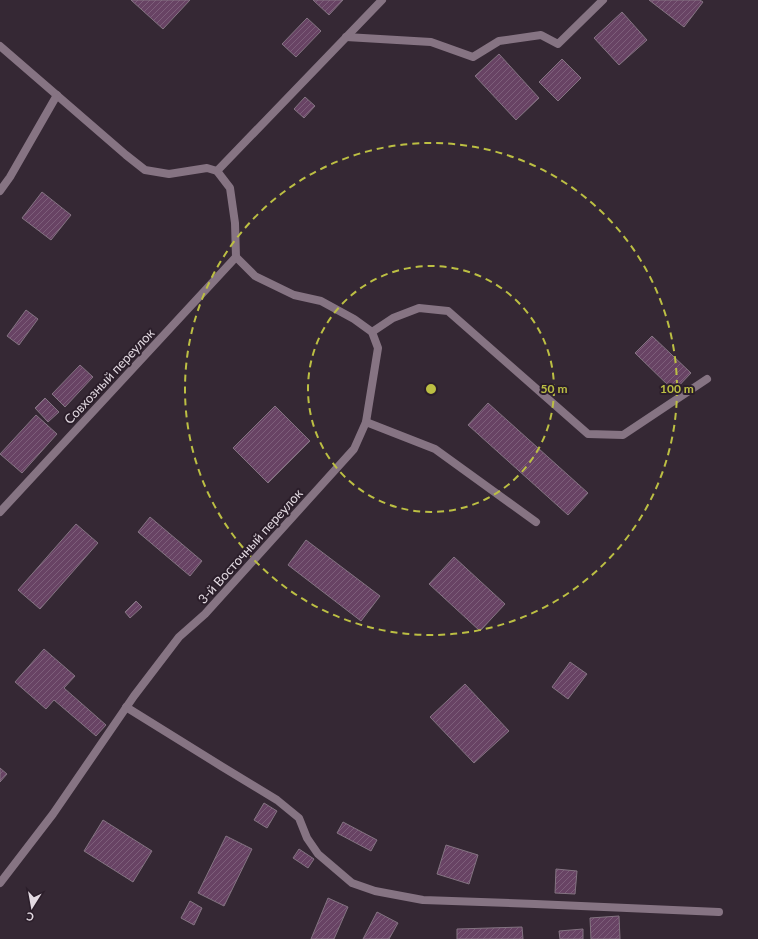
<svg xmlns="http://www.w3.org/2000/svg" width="758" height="939" viewBox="0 0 758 939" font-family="Lato,sans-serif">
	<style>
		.building { fill: url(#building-hatch); stroke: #847482 }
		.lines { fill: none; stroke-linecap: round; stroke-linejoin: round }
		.lane { stroke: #867483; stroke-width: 8 }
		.street { stroke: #867483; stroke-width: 8 }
		.ring { fill: none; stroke: #bcbf43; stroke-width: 2; stroke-dasharray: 7 5 }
		.labels { text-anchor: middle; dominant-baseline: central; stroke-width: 4; stroke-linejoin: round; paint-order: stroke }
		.street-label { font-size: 13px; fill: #e3dae2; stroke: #2b1e2a }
		.centre { fill: #bcbf43; stroke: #2b1e2a; stroke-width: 2 }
		.ring-label { font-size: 12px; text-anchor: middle; font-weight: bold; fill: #bcbf43; stroke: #2b1e2a; stroke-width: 4; stroke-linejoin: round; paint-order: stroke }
	</style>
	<defs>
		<pattern id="building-hatch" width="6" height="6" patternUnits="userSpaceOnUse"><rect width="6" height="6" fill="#684364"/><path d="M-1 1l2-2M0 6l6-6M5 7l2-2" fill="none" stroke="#7d5e7a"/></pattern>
	</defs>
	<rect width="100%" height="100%" fill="#352834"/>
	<!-- building -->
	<g class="building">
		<polygon points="131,0 190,0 163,29"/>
		<polygon points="313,0 343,0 329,15"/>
		<polygon points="649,0 700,0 703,2 684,27"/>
		<polygon points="622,12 647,40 619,65 594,38"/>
		<polygon points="307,18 321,31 296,57 282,44"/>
		<polygon points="499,54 539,98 516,120 475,76"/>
		<polygon points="562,59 581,78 558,101 539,82"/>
		<polygon points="305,97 315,106 304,118 294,109"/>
		<polygon points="42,192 71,215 51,240 22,218"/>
		<polygon points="26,310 38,319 19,345 7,336"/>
		<polygon points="652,336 691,373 674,391 635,353"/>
		<polygon points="80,365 93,377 65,407 52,394"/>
		<polygon points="45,398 59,412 48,422 35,408"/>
		<polygon points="488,403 588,493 568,515 468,425"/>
		<polygon points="275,406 310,441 268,483 233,448"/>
		<polygon points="36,415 57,434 22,473 0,454"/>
		<polygon points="150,517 202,561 190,576 138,532"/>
		<polygon points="76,524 98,543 40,609 18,590"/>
		<polygon points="306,540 380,596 361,621 288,565"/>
		<polygon points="454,557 505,604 480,631 429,584"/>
		<polygon points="136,601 142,607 130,618 125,612"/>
		<polygon points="44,649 75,676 64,688 106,725 96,736 54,700 46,709 15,682"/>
		<polygon points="570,662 587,674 568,699 552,687"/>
		<polygon points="465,684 509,731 474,763 430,717"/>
		<polygon points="0,768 7,774 0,782"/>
		<polygon points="264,803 277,811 267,828 254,820"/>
		<polygon points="103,820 152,851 133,882 84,851"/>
		<polygon points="343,822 377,840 371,851 337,833"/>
		<polygon points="226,836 252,849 224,906 198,893"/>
		<polygon points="446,845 478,855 469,884 437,874"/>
		<polygon points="299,849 314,859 308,868 293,858"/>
		<polygon points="556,869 577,871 575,894 555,893"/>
		<polygon points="328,898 348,907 334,939 311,939"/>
		<polygon points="190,901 202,908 194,925 181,918"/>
		<polygon points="377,912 398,923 389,939 363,939"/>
		<polygon points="619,916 620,939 591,939 590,918"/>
		<polygon points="522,927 523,939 457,939 457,929"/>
		<polygon points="583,929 583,939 560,939 559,931"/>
	</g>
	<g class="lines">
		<!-- lane -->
		<g class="lane">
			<polyline points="346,37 431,42 473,57 499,41 541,35 558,44 603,0"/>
			<polyline points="217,171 382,0"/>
			<polyline points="372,332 393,318 419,308 448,311 588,434 623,435 707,379"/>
			<polyline points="366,422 435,449 536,522"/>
		</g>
		<!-- street -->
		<g class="street">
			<polyline points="0,46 126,155 145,170 169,174 207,168 217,171 230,188 235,223 236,257"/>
			<polyline points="0,191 10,177 57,95"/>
			<polyline points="0,512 236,257"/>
			<polyline points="126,707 221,766 277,800 299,818 307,838 318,854 352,883 375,891 423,900 535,904 719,912"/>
			<polyline points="0,883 53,814 134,696 179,637 205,614 354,449 366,422 378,348 372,332 354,319 321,301 294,295 255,276 236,257"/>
		</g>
	</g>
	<!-- distance rings -->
	<g class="ring">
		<circle cx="431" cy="389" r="123"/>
		<circle cx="431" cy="389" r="246"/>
	</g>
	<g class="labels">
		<!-- street labels -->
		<g class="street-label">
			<text transform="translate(109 376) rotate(-47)">Совхозный переулок</text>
			<text transform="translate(250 546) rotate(-48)">3-й Восточный переулок</text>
		</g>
	</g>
	<circle cx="431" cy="389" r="6" class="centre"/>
	<g class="ring-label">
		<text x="554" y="393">50 m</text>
		<text x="677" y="393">100 m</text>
	</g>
	<!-- north arrow -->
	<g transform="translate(32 907) rotate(191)" stroke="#2b1e2a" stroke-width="3" paint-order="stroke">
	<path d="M0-3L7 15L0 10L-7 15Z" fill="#e3dae2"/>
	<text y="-6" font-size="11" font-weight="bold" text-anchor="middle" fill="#e3dae2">С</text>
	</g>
</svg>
